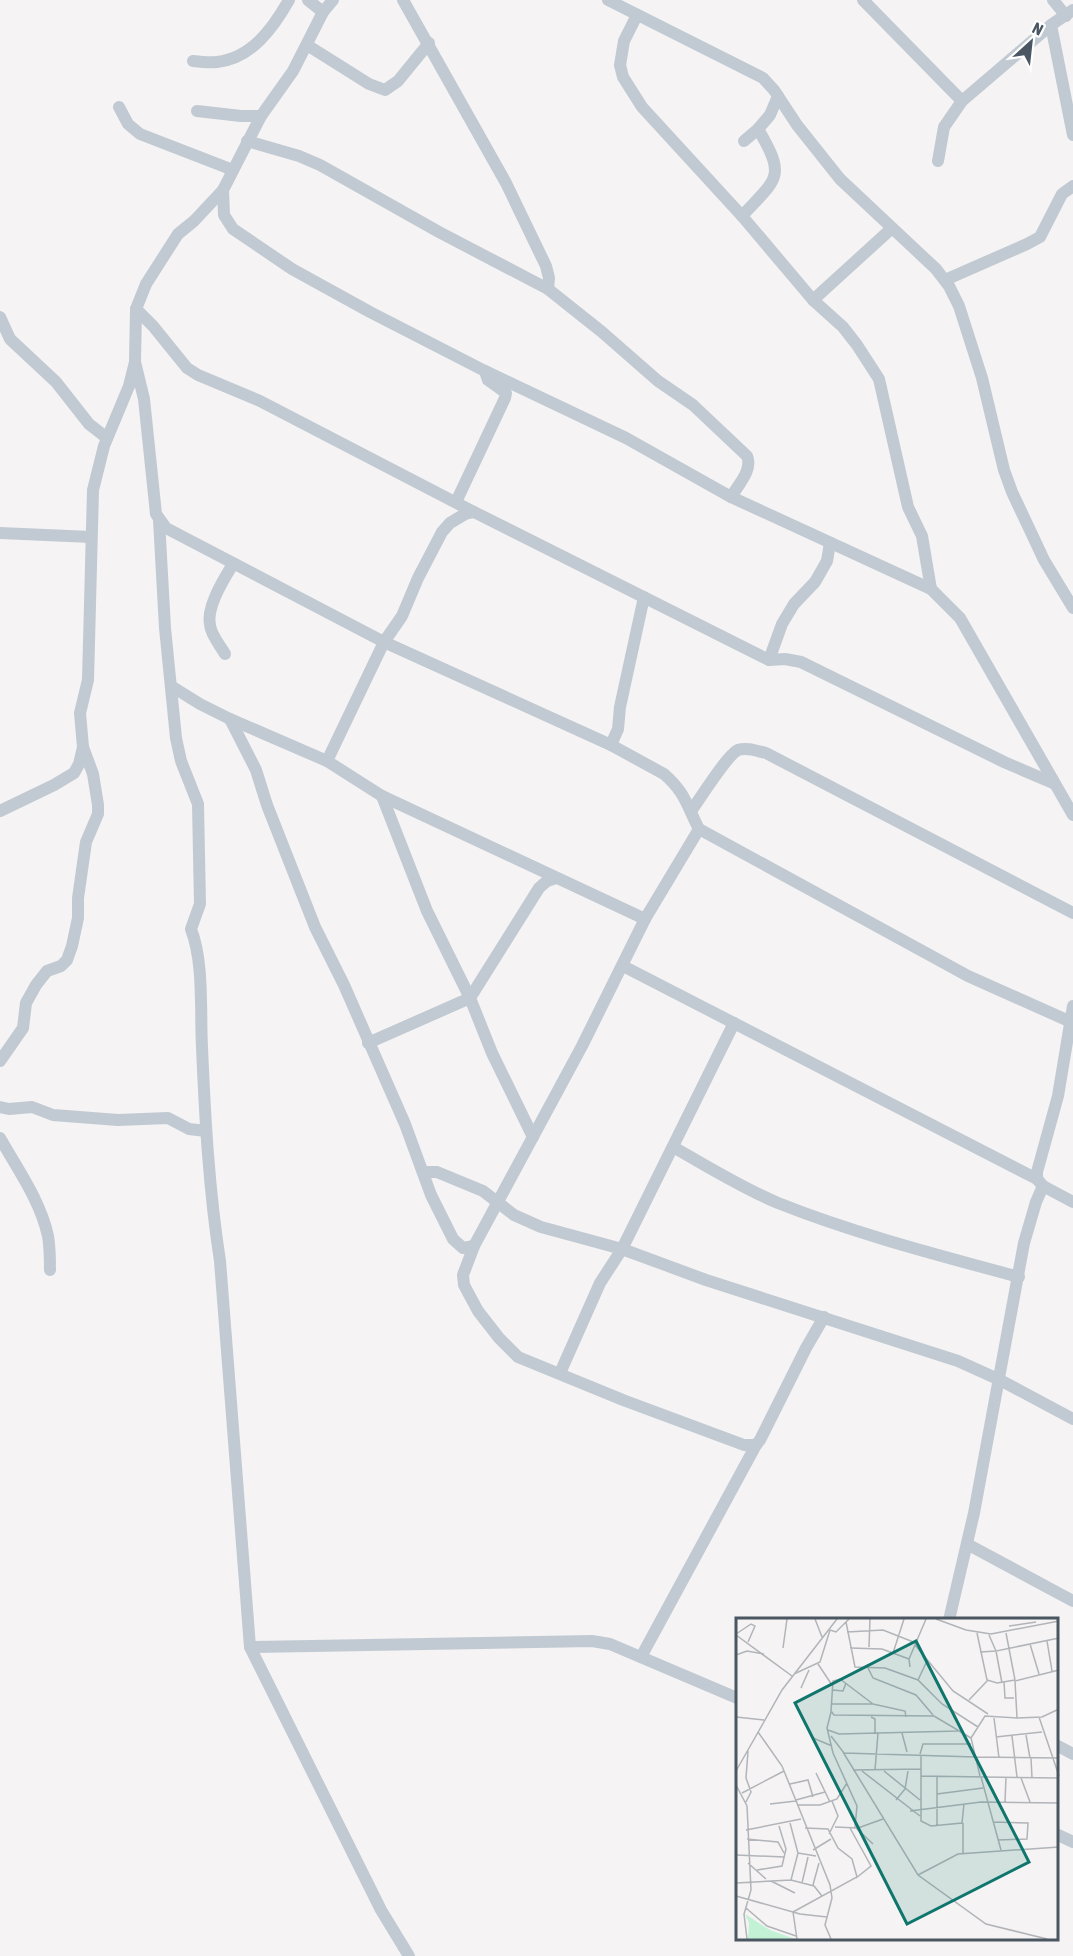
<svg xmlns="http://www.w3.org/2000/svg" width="1073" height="1956" viewBox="0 0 1073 1956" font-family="'Asap Condensed',sans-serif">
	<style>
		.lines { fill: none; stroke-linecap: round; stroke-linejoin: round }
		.minor { stroke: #c1cad2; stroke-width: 12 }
		.inset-road { fill: none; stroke: #b1b4b9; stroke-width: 1.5 }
		.view { fill: #0f766e; fill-opacity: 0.15; stroke: #0f766e; stroke-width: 3 }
		.inset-edge { fill: none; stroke: #4a5661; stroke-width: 3 }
	</style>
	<rect width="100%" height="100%" fill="#f5f3f3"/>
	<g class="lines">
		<!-- minor -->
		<g class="minor">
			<polyline points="308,0 323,12"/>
			<polyline points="333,0 323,12 293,71 261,116 223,190 224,215 233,229 292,269 370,312 485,371 626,438 731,497 931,589 960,618 1073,815"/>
			<polyline points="403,0 506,183 546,266 549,278 548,289"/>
			<polyline points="608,0 763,78 774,90 797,125 840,179 936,269 949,286 959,306 982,378 1004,470 1012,492 1044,560 1073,608"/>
			<polyline points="863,0 962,101"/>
			<polyline points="1053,0 1066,16"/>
			<polyline points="637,15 624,41 620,65 623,77 642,107 742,216 813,300 843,327 857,345 879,379 908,507 922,536 931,589"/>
			<polyline points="1051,25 1073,135"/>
			<polyline points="307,45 369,84 385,90 398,81 429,43"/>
			<path d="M193,61C201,62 209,63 217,62C252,58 273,28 289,0"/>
			<polyline points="119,107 128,124 140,134 233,170"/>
			<polyline points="197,111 241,116 261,116"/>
			<path d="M247,141L299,156L320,165L439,232L548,289L602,332L658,381L693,405L747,456C753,470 738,485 731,497"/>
			<polyline points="744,141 758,129 770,115 778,96"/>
			<polyline points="938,161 944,127 962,101 1051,25 1073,10"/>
			<path d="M742,216C777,178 787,178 758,129"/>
			<polyline points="945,280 1027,244 1040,237 1062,194 1073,186"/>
			<polyline points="813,300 891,229"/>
			<polyline points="136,309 153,326 187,368 198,375 260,401 474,512 769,660 785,659 801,662 1004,762 1053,783"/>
			<polyline points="0,317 10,339 56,382 89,424 107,438"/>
			<path d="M135,362L144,399L156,514L166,528L384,642L611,745L664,774C685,792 687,806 699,829L968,976L1071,1022"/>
			<polyline points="456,502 505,398 506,393 488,380 485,371"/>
			<path d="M159,520L165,628L176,738L181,761L198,804L200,904L191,929C204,963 200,1010 202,1047C205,1119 209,1190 220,1261L250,1647L381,1910L409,1956"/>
			<polyline points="0,533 91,537"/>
			<path d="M225,654C220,645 211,635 210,625C206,607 224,579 233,564"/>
			<polyline points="769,660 782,624 794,604 815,582 827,561 830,543"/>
			<polyline points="171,686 200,704 230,719 327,761 382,796 645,919"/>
			<polyline points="230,719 256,770 267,805 315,927 344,985 405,1124 431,1195 453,1239 463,1248 474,1246"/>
			<polyline points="611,745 618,729 620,707 644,597"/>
			<polyline points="327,761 384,642 402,616 418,578 442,532 450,523 465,514 474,512"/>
			<polyline points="382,796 427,911 470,998 492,1053 533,1137"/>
			<polyline points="0,811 54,785 74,773 79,764 83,747 80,713 88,680 93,490 104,446 129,386 135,362 136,309 146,284 178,234 194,221 223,190"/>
			<path d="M691,811C700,799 727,755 738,750C747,747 757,751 766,753L1073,913"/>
			<polyline points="699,829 645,919 582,1046 474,1246 463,1275 464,1285 478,1311 499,1338 518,1357 623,1400 744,1445 756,1445 760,1440 806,1348 824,1317"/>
			<polyline points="623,966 1037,1179 1043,1186 1073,1202"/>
			<polyline points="368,1043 470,998 539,888 547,881 556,878"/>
			<polyline points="0,1061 23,1028 26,1003 36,985 47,971 61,966 67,960 72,946 78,918 78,898 86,842 98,814 98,805 93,774 83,747"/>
			<polyline points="0,1107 9,1109 32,1107 53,1115 118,1120 168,1118 189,1129 206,1131"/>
			<path d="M0,1138C18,1170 40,1200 48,1236C50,1247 50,1259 50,1270"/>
			<path d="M673,1147C707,1166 742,1188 778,1203C856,1234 938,1255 1019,1277"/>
			<polyline points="424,1172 437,1172 483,1191 514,1215 541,1227 622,1249 706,1280 958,1361 1000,1380 1073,1419"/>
			<polyline points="1037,1179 1037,1172 1058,1096 1073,1006"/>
			<polyline points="560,1373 600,1283 622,1249 734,1023"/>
			<polyline points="967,1544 1073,1601"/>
			<polyline points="949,1620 974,1513 1024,1243 1036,1202 1043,1186"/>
			<polyline points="250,1647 592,1641 610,1644 737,1698"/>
			<polyline points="641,1657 756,1445"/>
			<polyline points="1056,1745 1073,1754"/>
			<polyline points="1056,1834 1073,1842"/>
		</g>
	</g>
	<!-- overview -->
	<g transform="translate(736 1618)">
		<rect width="322" height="322" fill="#f5f3f3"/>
		<path d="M9,296L34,312L59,321H12L13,305Z" fill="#c3f1d5"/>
		<path class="inset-road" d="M79,1L86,19M200,1L230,12L255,16L323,3M110,4L119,49L149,50L182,62L206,86L242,109M273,8L300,4M94,12L100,14L113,1M111,14L147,12L180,25M241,15L251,62L261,65L279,62M270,15L279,62M0,16L15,6L19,8L12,24M0,17L56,58M311,23L316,53M294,26L303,56M179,27L217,73L252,96M133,29L134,1M47,30L51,1M114,30L146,31L173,41M244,34L260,33L253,17M157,35L168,1M0,37L11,33L28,36M82,46L96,67M174,49L173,41L190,1M132,50L137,60L180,77L197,97M58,56L84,44L94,12M182,62L191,43M268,64L269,80H278M266,65L260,33L323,20M65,70L73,52M96,72L107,73L110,65M233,82L252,62M95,86H137L169,93L170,99M137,86L104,61L97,63L95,93L98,97L198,98L235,120M95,94L91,110L97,135L121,188L119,209L137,226M0,99L28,102M135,99L139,101V115M303,99L323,158M258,100L263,140M281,100L306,99L323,91M92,112L103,116L222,113M22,114L46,148L94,267L96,280L89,307L95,321M166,115L171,134M290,117L294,140M95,118L108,135L239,139M276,118L281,159M260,119L306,114M77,120L96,128M107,134L182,257L250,306L311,321M184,136L187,126H235M185,138V203L195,208L226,205L228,186M239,139L323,140M295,140L296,160M117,152L185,151M139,152L142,115M0,153L46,72L101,1M126,153L184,198M148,153L184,182M80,155L94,184M185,158L323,160M201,158V208M244,158L235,120L249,98L281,100L279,63L323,52M245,159L265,232M285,160L294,184M54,166L72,162L77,179M0,167L11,188L15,272L8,296L11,321M6,175L48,153M201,176L247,170M60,182L89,174M160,182L169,171L172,153M10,184L15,174L10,160L12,133M269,184L270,159M34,186L60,183M61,187H84L101,181L111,165M174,193L245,184L323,185M257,204L292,205L291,221L262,222M54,205L62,235L55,262M99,209L122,210L147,201M114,210L135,248L120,260M10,212L65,201M93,216L102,198L96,183M11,221L42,224L48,235M77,232L95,221M62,235L80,238M227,235V205M0,237L48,239M12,245L30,261M21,252L46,248L50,231L43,208M182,257L222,236L323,229M35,263L59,275M0,265L55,262L78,268L86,278M66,265L72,239M77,267L83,245M0,278L64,296L91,299M10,290L31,308L60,318M57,294L121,259L116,241L102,230L92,211L69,210M57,294L61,321"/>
		<path class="view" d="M180,23L293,244L171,306L59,85Z"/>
		<rect width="322" height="322" class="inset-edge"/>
	</g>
	<!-- north arrow -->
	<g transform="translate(1031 42) rotate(27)" stroke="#ffffff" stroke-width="4.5" paint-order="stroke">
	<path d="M0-4.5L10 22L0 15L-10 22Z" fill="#4a5661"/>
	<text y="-9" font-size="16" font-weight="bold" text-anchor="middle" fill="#4a5661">N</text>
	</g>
</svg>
